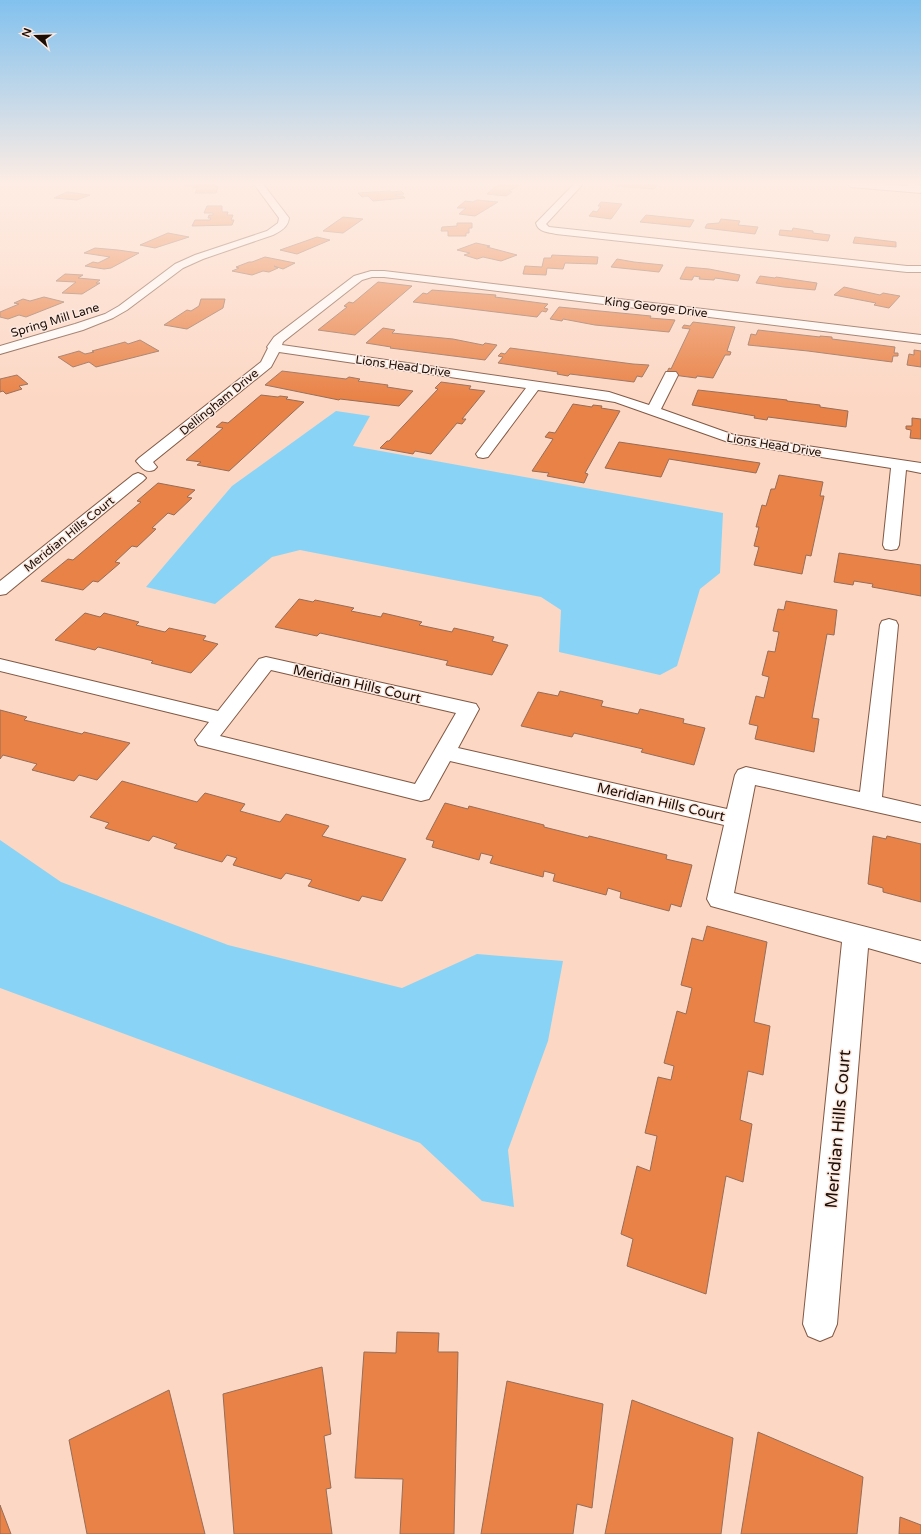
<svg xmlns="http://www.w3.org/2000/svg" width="921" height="1534" viewBox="0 0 921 1534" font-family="'Varela Round',sans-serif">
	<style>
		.water { fill: #89d4f6 }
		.building { fill: #e98247; stroke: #966d58 }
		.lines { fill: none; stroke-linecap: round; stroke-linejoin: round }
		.street-casing { stroke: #805843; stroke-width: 2 }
		.secondary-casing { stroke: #805843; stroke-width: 2 }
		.street { fill: #fff; fill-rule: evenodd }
		.secondary { fill: #fff; fill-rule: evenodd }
		.labels { text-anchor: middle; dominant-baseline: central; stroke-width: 3; stroke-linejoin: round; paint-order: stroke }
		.far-street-label { font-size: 12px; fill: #1b0c05; stroke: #fbe8df }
		.street-label { font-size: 14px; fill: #1b0c05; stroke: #fbe8df }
		.near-street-label { font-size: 17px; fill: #1b0c05; stroke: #fbe8df }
	</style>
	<rect width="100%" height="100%" fill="#fcd7c4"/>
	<!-- water -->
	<g class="water">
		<polygon points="336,411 370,416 353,446 723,513 720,573 700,589 677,666 660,675 559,652 561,610 541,597 300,550 272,557 215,604 146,587 232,486"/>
		<polygon points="0,840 61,882 228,945 402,988 477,954 563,961 548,1041 508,1150 514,1207 482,1201 420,1143 0,988"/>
	</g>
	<!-- building -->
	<g class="building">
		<polygon points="186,184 217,184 216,187 218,187 216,193 195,193 198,187 193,188 193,186 185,186"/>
		<polygon points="498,184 521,184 509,191 512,192 506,196 487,194 499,184"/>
		<polygon points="617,184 649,184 658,185 654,189 616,186"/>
		<polygon points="390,191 392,192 401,191 404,194 395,195 397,196 403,196 405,198 373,201 368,196 362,197 358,193"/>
		<polygon points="67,192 90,195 77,200 54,198"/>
		<polygon points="477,200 498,202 475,216 459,214 466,208 457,208 465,201 473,202"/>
		<polygon points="601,202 622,204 611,219 589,216 593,211 597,212 601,206 598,206"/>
		<polygon points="207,206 222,206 222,212 228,212 227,215 233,215 231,220 234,220 232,225 192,226 195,220 210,220 211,218 208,218 209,215 213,215 213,213 204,213"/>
		<polygon points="646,215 694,220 690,227 640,222"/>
		<polygon points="343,217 363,219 343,233 323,231"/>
		<polygon points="721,219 740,221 738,225 758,227 755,234 705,228 707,224 719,223"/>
		<polygon points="457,223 472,223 472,228 469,228 469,233 466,233 466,236 448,236 448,231 441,231 442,227 457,226"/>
		<polygon points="793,228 813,231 813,233 830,235 828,241 779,235 780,230 792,231"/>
		<polygon points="168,233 189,237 155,248 140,245"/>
		<polygon points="317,237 330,240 297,254 280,250"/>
		<polygon points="855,237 896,242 896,247 853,243"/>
		<polygon points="476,243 490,246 487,247 517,255 501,261 483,257 477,259 464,255 470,253 457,250"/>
		<polygon points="95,248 118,250 139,253 111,268 104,269 85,266 93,262 98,263 110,257 84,253"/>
		<polygon points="552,255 574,256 598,257 597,264 565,263 563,269 547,268 546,275 523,274 525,266 542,267 544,258 551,258"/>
		<polygon points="265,257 295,263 283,269 274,266 278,268 269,272 263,271 252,275 232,271 239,268 236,267 249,262 252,262"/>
		<polygon points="617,259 634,262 663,265 659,272 611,267"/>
		<polygon points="686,267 709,269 740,275 738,281 715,278 714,280 699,279 700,277 694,276 692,280 680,279"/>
		<polygon points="65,274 83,275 78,278 100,280 96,283 100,283 82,294 62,293 76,282 56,281"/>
		<polygon points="760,276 775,278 776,277 817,283 815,290 784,287 756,283"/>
		<polygon points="378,282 412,286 355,335 318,330 347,307 344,306 349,302 353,303"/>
		<polygon points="844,287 880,295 883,293 900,296 889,308 874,305 876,303 834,295"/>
		<polygon points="432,290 496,295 495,297 548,304 544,308 548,309 546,312 542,311 537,317 413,302 423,293 427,294"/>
		<polygon points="44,297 64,302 26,317 19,315 8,319 0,317 0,312 19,304 14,303 23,299 30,301"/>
		<polygon points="201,299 225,299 223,308 187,329 164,325 187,310 191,311 199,306"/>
		<polygon points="559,307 651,316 650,318 675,320 669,332 595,325 563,319 562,321 550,319"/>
		<polygon points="693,322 735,327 727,351 731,352 730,355 725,355 713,378 697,376 696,378 666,374 669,368 671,369 690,329 682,328 684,325 690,326"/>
		<polygon points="383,328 395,330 392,333 453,339 483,345 485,343 497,345 485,360 390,348 391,347 366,343"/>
		<polygon points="758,330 820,337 820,336 832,337 832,339 895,347 894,353 898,353 898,356 893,356 892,362 808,351 748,345 751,334 756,335"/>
		<polygon points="140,340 159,351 96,367 89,362 73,367 58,357 79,351 85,354 94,352 92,351 125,342 128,344"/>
		<polygon points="510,348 633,364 649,365 642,377 637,376 634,382 570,374 568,376 557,374 558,372 498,363 503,357 498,356 501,353 505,354"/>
		<polygon points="914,350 921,351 921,367 907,365 909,354 914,355"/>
		<polygon points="282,371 346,379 349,377 360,379 358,381 388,385 387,387 413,391 399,406 340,399 339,400 265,385"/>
		<polygon points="17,375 28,384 19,386 22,389 6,394 3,391 0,392 0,379"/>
		<polygon points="441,382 471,386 469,389 485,391 462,419 466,419 462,424 457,423 431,454 415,451 413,454 380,448 387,441 389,441 438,389 435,388"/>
		<polygon points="698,390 787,400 787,401 820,405 820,407 848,411 846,427 768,417 767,420 754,418 755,416 692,405"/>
		<polygon points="261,395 278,397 280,396 288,397 286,399 304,402 229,471 197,465 201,462 186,460 223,428 216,427 222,422 228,423"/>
		<polygon points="573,404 592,407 593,405 602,406 601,408 620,411 585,473 588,474 584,483 547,476 549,473 532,471 553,439 545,437 549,432 555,433"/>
		<polygon points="912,418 921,419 921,439 910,438 911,430 906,429 906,426 912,426"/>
		<polygon points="619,442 760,463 756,473 669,459 661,477 605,468"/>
		<polygon points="779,475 823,482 820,496 824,496 811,556 806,555 802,574 754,565 759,547 754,546 759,527 756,527 762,505 766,506 771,489 775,489"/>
		<polygon points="158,483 195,490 187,497 192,498 174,515 168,513 152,528 156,529 137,547 132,546 115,562 120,563 98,582 93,581 83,590 41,581 68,559 73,560 141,502 137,501"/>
		<polygon points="839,553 921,565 921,596 872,587 873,584 854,581 853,585 834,582"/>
		<polygon points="299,599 313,602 315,600 354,608 351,611 381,617 383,613 422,622 419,625 452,632 454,628 494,637 492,641 508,645 492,675 446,665 448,661 320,633 317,636 275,627"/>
		<polygon points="786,601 837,610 834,635 827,634 812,718 819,719 814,752 755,739 758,726 749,724 756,696 764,698 769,677 762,675 768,651 775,652 779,632 773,631 778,609 784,610"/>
		<polygon points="85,613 100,617 104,613 139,622 136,625 165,632 169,628 206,636 203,640 218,644 191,673 151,663 153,661 98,647 95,650 55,640"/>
		<polygon points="560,691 603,701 601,706 638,714 640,709 684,719 683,723 705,728 694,765 641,752 643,749 574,733 572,737 521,726 538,692 558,696"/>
		<polygon points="0,710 27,717 24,720 82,734 84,732 130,743 97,780 79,775 74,781 32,770 37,764 3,755 0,759"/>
		<polygon points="122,781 197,802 205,793 245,804 240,811 280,822 286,814 329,826 322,836 406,859 382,901 362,896 359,901 308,886 312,880 286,873 281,879 233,865 237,858 227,855 222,862 174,848 177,844 153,836 149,841 105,828 109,823 90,817"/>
		<polygon points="445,803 468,809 469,806 544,825 544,827 588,838 589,836 667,855 666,859 692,865 681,907 671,904 669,911 620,898 621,892 608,888 606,895 553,881 555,874 544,871 543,877 490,863 493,856 481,853 479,860 432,847 434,841 426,839"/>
		<polygon points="873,836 886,839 887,836 921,844 921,902 883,892 883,888 868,884"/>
		<polygon points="707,926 767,942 754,1022 770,1026 763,1075 748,1071 740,1120 752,1124 743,1182 726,1176 706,1294 627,1266 633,1239 621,1234 637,1166 650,1171 657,1136 645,1133 658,1077 671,1080 674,1066 664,1063 677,1011 686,1014 692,988 681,985 692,938 703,941"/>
		<polygon points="397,1332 439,1333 438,1352 458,1352 454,1534 400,1534 403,1479 355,1478 364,1352 396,1353"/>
		<polygon points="322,1367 331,1434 324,1436 331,1488 326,1489 332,1534 234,1534 223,1394"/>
		<polygon points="507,1381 603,1404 592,1508 577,1504 573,1534 481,1534"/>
		<polygon points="169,1390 205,1534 87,1534 69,1440"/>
		<polygon points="632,1400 733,1438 721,1534 605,1534"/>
		<polygon points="758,1432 863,1477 857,1534 741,1534"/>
		<polygon points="0,1505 11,1534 0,1534"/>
		<polygon points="900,1517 921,1525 921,1534 899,1534"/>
	</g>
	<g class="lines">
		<!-- street casing -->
		<g class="street-casing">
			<g id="street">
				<path d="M254,184H263L289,218C288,227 281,231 273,235L203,259L183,268L127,310L113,318L83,330L0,354V346L75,324L105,314L119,306L175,264L195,255L267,231L278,223L279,218Z"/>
				<path d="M574,184H583L546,224L549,227L907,266H921V272H907L556,234C548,232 538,232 536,223Z"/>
				<polygon points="906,184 917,184 921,186 921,193"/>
				<path d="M371,271H384L921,335V343L384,277H372L362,280L283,342L282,345L609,392L649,405L666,372H676L678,375L661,409L734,435L921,463V473L906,470L899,545L897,549L891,550L885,549L883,545L891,468L731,443L615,402L538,390L488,457L483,458L478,457L476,454L526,388L279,352L271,367L153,462L157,467L154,470C145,473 142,468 136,461L139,458L261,362L268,348L267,347L274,337L354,276Z"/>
				<polygon points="138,473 143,475 146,478 143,481 6,594 0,595 0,581 133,475"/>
				<path d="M889,619L896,621L898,625L882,797L921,806V822L755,785L734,893L921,941V963L868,948L837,1324L832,1336L820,1341L808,1336L803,1324L842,942L711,906L707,899L724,825L450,761L429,799L421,801L198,745L195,740L209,722L0,671V659L218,711L259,659L266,657L476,704L479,709L458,748L727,809L735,775L738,770L746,767L860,792L880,625L882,621ZM271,670L456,713L415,784L220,736Z"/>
			</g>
		</g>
		<!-- secondary casing -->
		<g class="secondary-casing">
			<polygon id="secondary" points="847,184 883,184 921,187 921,193 851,187"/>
		</g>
		<!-- street -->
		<use href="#street" class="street"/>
		<!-- secondary -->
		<use href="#secondary" class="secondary"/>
	</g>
	<!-- sky -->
	<linearGradient id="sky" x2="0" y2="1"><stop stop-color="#82c1ee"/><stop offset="0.46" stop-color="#feede4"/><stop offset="1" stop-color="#feede4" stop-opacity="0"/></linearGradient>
	<rect width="921" height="399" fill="url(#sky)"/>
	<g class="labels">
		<!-- far-street labels -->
		<g class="far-street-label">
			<text transform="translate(656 307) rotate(7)">King George Drive</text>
			<text transform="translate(55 320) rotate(-17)">Spring Mill Lane</text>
			<text transform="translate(403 366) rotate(8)">Lions Head Drive</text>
			<text transform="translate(219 402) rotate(-39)">Dellingham Drive</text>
			<text transform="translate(774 445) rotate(9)">Lions Head Drive</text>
			<text transform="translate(69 534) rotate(-39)">Meridian Hills Court</text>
		</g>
		<!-- street labels -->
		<g class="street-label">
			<text transform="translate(357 684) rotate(13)">Meridian Hills Court</text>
			<text transform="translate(661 802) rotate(13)">Meridian Hills Court</text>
		</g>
		<!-- near-street labels -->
		<g class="near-street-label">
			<text transform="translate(838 1129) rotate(-85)">Meridian Hills Court</text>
		</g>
	</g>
	<!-- north arrow -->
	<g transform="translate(36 36) rotate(290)" stroke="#fbe8df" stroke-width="3" paint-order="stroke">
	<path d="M0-3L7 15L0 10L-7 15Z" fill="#1b0c05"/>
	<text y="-6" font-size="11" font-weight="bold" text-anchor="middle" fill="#1b0c05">N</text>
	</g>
</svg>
